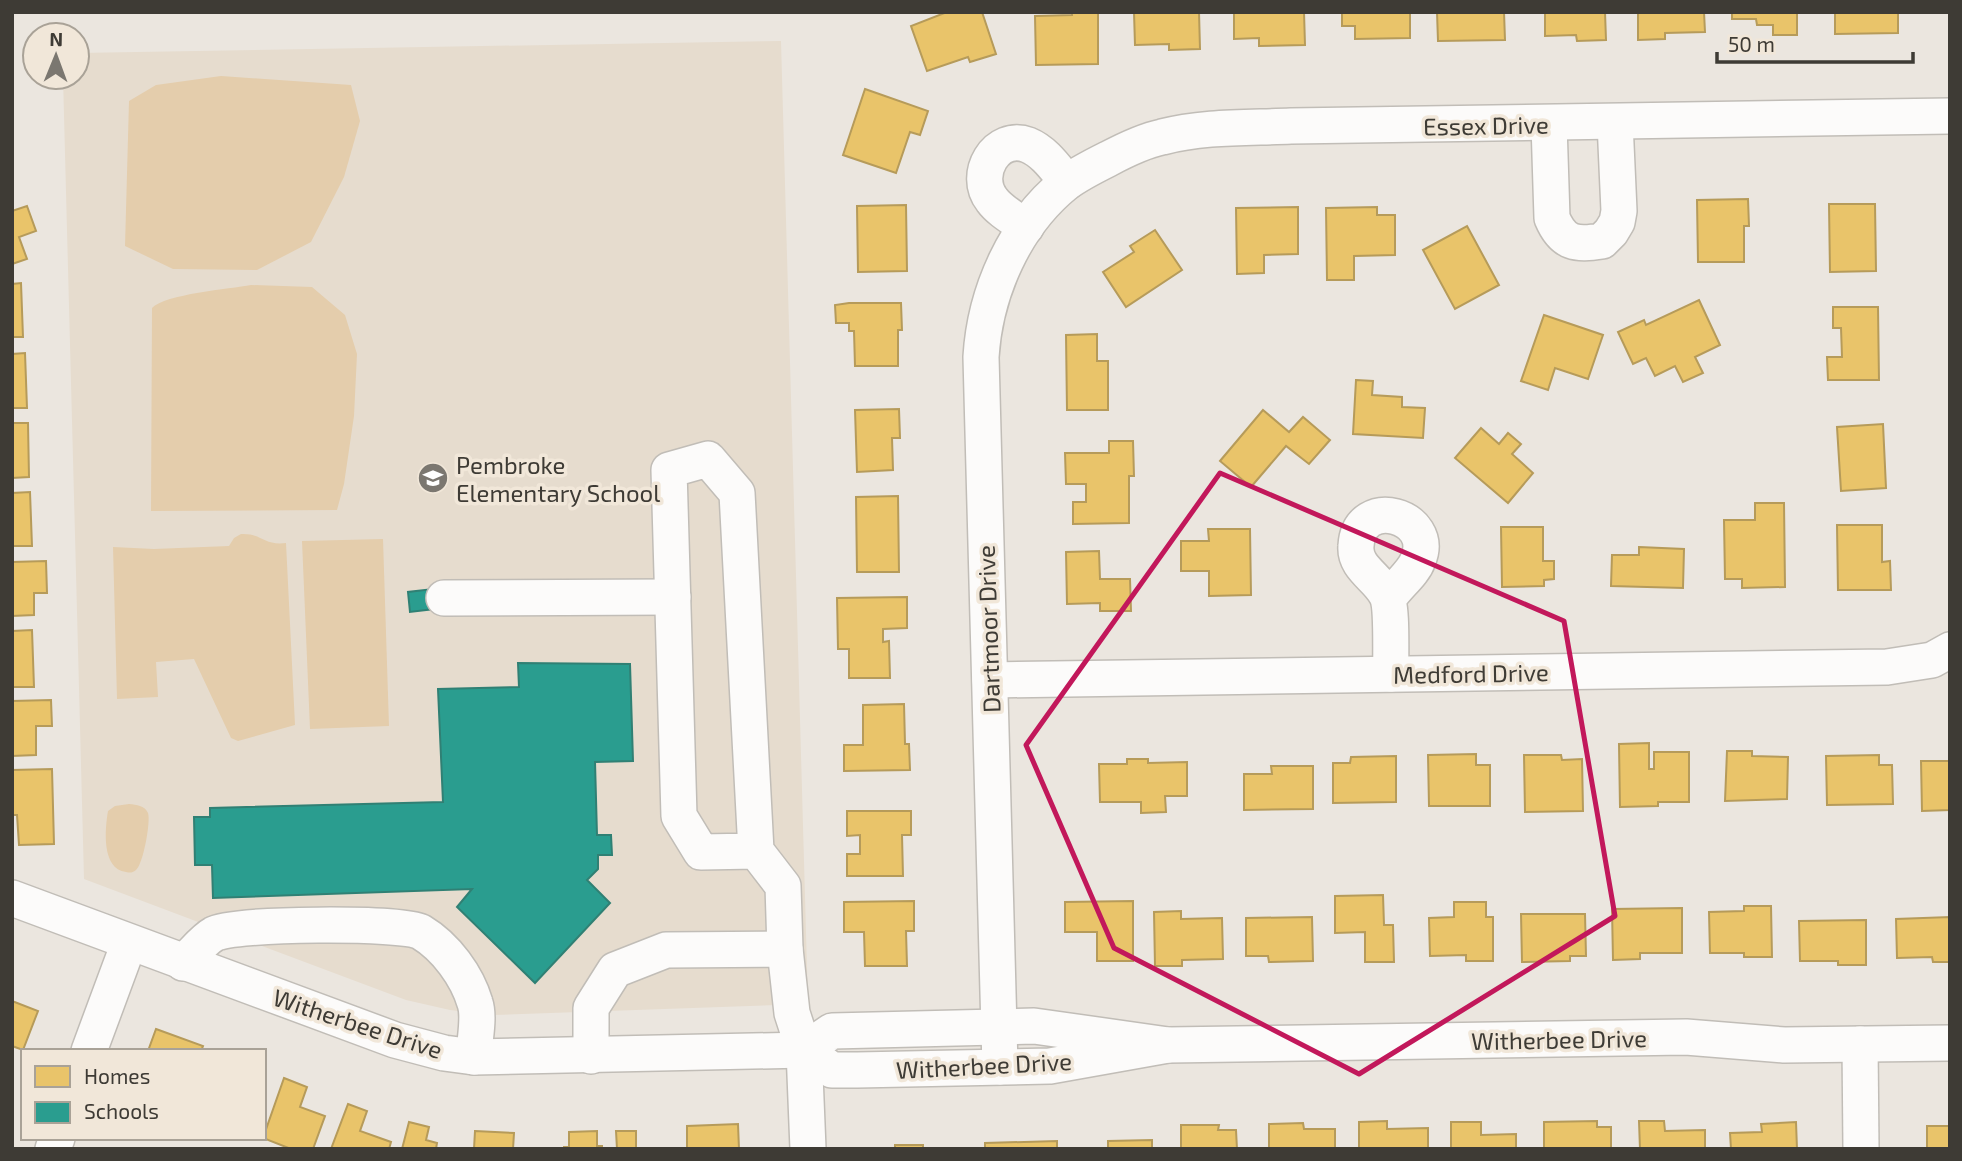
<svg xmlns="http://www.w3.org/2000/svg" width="1962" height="1161" viewBox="0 0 1962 1161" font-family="'Exo 2',sans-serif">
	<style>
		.built { fill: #e6dcce }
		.green { fill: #e4cdac }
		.homes { fill: #e9c46a; stroke: #b69b5a; stroke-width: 2 }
		.schools { fill: #2a9d8f; stroke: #308074; stroke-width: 2 }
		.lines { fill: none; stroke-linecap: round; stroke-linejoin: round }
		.minor-casing { stroke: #c1bdb7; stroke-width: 38 }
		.minor { stroke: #fcfbfa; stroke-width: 35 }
		.marked { fill: none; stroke: #c2185b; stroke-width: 5; stroke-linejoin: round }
		.labels { text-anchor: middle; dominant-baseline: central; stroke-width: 7; stroke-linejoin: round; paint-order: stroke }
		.street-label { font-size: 24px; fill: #3e3b35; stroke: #f1e7d9 }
		.poi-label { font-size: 24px; fill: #3e3b35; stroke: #f1e7d9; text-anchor: start }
	</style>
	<rect width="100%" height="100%" fill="#ebe6df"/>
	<!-- built -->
	<polygon class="built" points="781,41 808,1004 493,1015 450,1010 406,1000 84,879 63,77 77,77 77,53"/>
	<!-- green -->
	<g class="green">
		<polygon points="221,76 351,85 360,121 344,177 311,242 257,270 173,269 125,246 129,101 156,85"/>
		<path d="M251,285L312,287L345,315L357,354L354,416L344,484L337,510L151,511L152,308C165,294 230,289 251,285Z"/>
		<path d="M241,534C262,533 264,546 286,543L295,725L238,741L231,738L194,659L156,662L158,697L117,699L113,547L154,549L229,546L234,538Z"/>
		<polygon points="383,539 389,726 310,729 302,541"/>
		<path d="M129,804C137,805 144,805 148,813C151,821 143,865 136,870C132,873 130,873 126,872C101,869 105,828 108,811L115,806Z"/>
	</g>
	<!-- homes -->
	<g class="homes">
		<polygon points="947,12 982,12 996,54 970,62 968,57 927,71 911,26"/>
		<polygon points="1072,12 1098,12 1098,64 1036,65 1035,16 1072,15"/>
		<polygon points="1134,12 1199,12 1200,49 1169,50 1169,44 1135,45"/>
		<polygon points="1234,12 1304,12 1305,45 1259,46 1259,38 1234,39"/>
		<polygon points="1342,12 1410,12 1410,38 1355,39 1355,26 1342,26"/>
		<polygon points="1437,12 1504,12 1505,40 1438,41"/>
		<polygon points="1545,12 1605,12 1606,40 1577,41 1576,35 1545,36"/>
		<polygon points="1638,12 1704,12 1705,32 1665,33 1665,39 1638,40"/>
		<polygon points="1732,12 1797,12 1797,35 1773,35 1773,25 1757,25 1756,19 1732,19"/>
		<polygon points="1835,12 1898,12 1898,33 1835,34"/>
		<polygon points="865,89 928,111 920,135 910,132 896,173 843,155"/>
		<polygon points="1748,199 1749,226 1744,226 1744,262 1698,262 1697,200"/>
		<polygon points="1829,204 1875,204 1876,271 1830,272"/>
		<polygon points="906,205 907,271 858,272 857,206"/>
		<polygon points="27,206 36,231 19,237 27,259 12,264 12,211"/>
		<polygon points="1298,207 1298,254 1264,255 1264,273 1237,274 1236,208"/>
		<polygon points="1377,207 1377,215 1395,215 1395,255 1354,256 1354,280 1327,280 1326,208"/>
		<polygon points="1467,226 1499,285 1455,309 1423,250"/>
		<polygon points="1155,230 1182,270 1126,307 1103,272 1134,252 1130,246"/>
		<polygon points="21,283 23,337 12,337 12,284"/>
		<polygon points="1699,300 1720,345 1695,357 1703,373 1683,382 1675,366 1655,376 1646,358 1633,364 1618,332 1644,320 1646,325"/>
		<polygon points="849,303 901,303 902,330 898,330 898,366 855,366 854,331 849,331 849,323 836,323 835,305"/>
		<polygon points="1833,307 1878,307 1879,380 1828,380 1827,357 1842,357 1841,328 1833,328"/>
		<polygon points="1544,315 1603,335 1588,379 1555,368 1548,390 1521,381"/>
		<polygon points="1097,334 1097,361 1108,361 1108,410 1067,410 1066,335"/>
		<polygon points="25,353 27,408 12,408 12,354"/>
		<polygon points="1356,380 1373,381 1372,395 1402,397 1402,407 1425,408 1423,438 1353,434"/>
		<polygon points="899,409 900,438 892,438 893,470 857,472 855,410"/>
		<polygon points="1263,410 1289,432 1303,417 1330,440 1309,464 1286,446 1251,487 1220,461"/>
		<polygon points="12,423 28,423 29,477 12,478"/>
		<polygon points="1883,424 1886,488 1841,491 1837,427"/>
		<polygon points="1481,428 1499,444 1508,433 1521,444 1512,454 1533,473 1508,503 1455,458"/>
		<polygon points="1109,441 1133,441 1134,476 1129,476 1129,523 1073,524 1073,502 1086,502 1086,484 1066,484 1065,453 1109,453"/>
		<polygon points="30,492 32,546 12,546 12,493"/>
		<polygon points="898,496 899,572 857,572 856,497"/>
		<polygon points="1755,503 1784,503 1785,587 1742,588 1742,579 1725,579 1724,520 1755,520"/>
		<polygon points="1837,525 1882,525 1882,562 1890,561 1891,590 1838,590"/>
		<polygon points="1501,527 1543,527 1543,561 1554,561 1554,579 1544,580 1544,586 1502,587"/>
		<polygon points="1208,529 1250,529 1251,595 1209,596 1209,571 1181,571 1181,541 1209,541"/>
		<polygon points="1639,547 1684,549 1683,588 1611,586 1612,555 1639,555"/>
		<polygon points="1099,551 1100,579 1130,579 1131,611 1100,611 1100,603 1067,604 1066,552"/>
		<polygon points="46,561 47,593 34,593 34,615 12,616 12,562"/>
		<polygon points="907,597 907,628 883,629 883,642 889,641 890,678 849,678 849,649 838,649 837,598"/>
		<polygon points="32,630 34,687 12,687 12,631"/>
		<polygon points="51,700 52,726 36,726 36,755 12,756 12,701"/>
		<polygon points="904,704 905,744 909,744 910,770 844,771 844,745 863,745 863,705"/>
		<polygon points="1649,743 1649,769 1654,769 1654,752 1689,752 1689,802 1658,802 1658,806 1620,807 1619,744"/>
		<polygon points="1727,751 1752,751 1752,756 1788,757 1787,799 1725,801"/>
		<polygon points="1476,754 1476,765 1490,765 1490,806 1429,806 1428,755"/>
		<polygon points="1524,755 1561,755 1562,760 1582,759 1583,811 1525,812"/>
		<polygon points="1879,755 1879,765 1892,765 1893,804 1827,805 1826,756"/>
		<polygon points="1396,756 1396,802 1333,803 1333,763 1350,763 1351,757"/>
		<polygon points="1127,759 1148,759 1148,763 1187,762 1187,796 1165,796 1166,812 1141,813 1141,802 1100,802 1099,764 1127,764"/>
		<polygon points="1921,761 1950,761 1950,810 1922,811"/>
		<polygon points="1271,766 1313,766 1313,809 1244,810 1244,774 1272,774"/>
		<polygon points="52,769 54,844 19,845 17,815 12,815 12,770"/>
		<polygon points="847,811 911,811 911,835 902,835 903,876 847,876 847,854 860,854 860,835 847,836"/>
		<polygon points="1383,895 1384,925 1393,925 1394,962 1365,962 1365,932 1335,933 1335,896"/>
		<polygon points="914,901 914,931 906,931 907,966 865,966 864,932 844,932 844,902"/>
		<polygon points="1133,901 1133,961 1097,961 1097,932 1065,932 1065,902"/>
		<polygon points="1454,902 1486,902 1486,917 1493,917 1493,961 1466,961 1466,955 1430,956 1429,918 1454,917"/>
		<polygon points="1744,906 1771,906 1772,957 1744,957 1744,953 1710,953 1709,912 1744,911"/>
		<polygon points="1682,908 1682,953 1640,953 1640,959 1613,960 1612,909"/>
		<polygon points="1181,911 1181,919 1222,918 1223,959 1182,960 1182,966 1155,966 1154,912"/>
		<polygon points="1521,914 1585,914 1586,956 1570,956 1570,961 1522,962"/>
		<polygon points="1312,917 1313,961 1269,962 1268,956 1246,956 1246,918"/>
		<polygon points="1950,917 1950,962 1933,962 1932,957 1897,958 1896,919"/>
		<polygon points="1866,920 1866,965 1838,965 1838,961 1800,961 1799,921"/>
		<polygon points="12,1001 38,1011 23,1050 12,1046"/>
		<polygon points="156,1029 203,1046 201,1051 148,1051"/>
		<polygon points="284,1078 307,1087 300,1107 325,1116 313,1149 291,1149 263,1138"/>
		<polygon points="348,1104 367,1111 360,1131 391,1142 389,1149 331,1149"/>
		<polygon points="1387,1121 1387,1129 1428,1128 1428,1149 1359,1149 1359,1122"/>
		<polygon points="1597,1121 1597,1127 1611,1127 1611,1149 1544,1149 1544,1122"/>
		<polygon points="1639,1121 1664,1121 1665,1131 1705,1130 1705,1149 1640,1149"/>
		<polygon points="409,1122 429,1127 426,1140 437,1143 436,1149 402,1149"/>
		<polygon points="1451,1122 1481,1122 1481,1135 1516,1134 1516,1149 1451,1149"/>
		<polygon points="1796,1122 1797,1149 1731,1149 1730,1133 1762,1132 1761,1124"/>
		<polygon points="1303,1123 1304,1129 1335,1129 1335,1149 1269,1149 1269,1124"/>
		<polygon points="738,1124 739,1149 687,1149 687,1126"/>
		<polygon points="1181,1125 1219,1125 1218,1130 1236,1130 1237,1149 1181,1149"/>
		<rect x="1927" y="1126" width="23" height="23"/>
		<polygon points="475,1131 514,1133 513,1149 474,1149"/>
		<polygon points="597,1131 597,1146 602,1146 602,1149 564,1149 564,1147 569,1147 569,1132"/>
		<polygon points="616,1131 636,1131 636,1149 617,1149"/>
		<polygon points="1152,1140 1152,1149 1108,1149 1108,1141"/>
		<polygon points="1057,1141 1057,1149 985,1149 985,1143"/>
		<rect x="895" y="1145" width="28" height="4"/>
	</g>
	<!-- schools -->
	<g class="schools">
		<polygon points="433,589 434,609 410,612 408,592"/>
		<polygon points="518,663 630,664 633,761 595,762 597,835 611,835 612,855 598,855 598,869 587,880 610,903 535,983 457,907 472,889 213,898 212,865 195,865 194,817 210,817 210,808 443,802 438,689 519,687"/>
	</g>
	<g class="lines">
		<!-- minor casing -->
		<g class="minor-casing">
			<g id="minor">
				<path d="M1549,124L1552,218C1563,244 1576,245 1602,241L1611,232L1617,222L1619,211L1615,122"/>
				<path d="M1026,227C1015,219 1000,211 992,200C972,175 996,133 1028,145C1045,152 1056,169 1067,182"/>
				<polyline points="444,598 673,597"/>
				<path d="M1389,598C1397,585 1413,574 1418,560C1437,516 1359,493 1356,546C1354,567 1377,577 1386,594C1393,606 1390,658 1391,674"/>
				<polyline points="990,680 1887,667 1932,660 1950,650"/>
				<polyline points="756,851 701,852 679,816 669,470 708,459 737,493 756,851 783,886 785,949"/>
				<polyline points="12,898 395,1040 444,1053 474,1057 804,1050 832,1070 857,1070 1050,1066 1168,1045"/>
				<path d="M183,963C193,954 203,940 214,934C232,923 404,922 421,932C446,947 467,976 475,1003C480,1018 474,1041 474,1057"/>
				<polyline points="1860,1044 1861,1149"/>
				<polyline points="804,1050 832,1031 1034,1026 1168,1045 1686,1037 1784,1045 1950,1043"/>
				<polyline points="89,1051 129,943"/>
				<polyline points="591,1056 591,1008 615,970 666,950 785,949 792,1013 804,1050 808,1149"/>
				<path d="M1000,1067L981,357C985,292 1015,224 1066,183C1078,174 1094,166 1108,159C1125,150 1143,141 1162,137C1204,126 1248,128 1291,126L1950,116"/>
				<polyline points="53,1149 57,1138"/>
			</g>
		</g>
		<!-- minor -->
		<use href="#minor" class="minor"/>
	</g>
	<!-- marked area -->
	<path class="marked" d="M1220,473L1564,621L1615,916L1359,1074L1114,948L1026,745Z"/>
	<!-- icons -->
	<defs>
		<g id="school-disc" transform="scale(1.575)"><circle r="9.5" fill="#7b7770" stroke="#f1e7d9"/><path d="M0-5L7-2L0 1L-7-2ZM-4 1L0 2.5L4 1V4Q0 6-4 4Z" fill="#fff"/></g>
	</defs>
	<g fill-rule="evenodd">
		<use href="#school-disc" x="433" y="478"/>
	</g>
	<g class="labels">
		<!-- street labels -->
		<g class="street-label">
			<text transform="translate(1486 125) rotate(-1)">Essex Drive</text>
			<text transform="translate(988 629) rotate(-92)">Dartmoor Drive</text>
			<text transform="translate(1471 673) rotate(-1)">Medford Drive</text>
			<text transform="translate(358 1023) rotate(18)">Witherbee Drive</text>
			<text transform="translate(1559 1039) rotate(-1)">Witherbee Drive</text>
			<text transform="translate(984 1065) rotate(-3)">Witherbee Drive</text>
		</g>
		<!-- poi labels -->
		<g class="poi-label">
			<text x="456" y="464">Pembroke<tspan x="456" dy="28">Elementary School</tspan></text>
		</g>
	</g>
	<!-- border -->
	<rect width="1962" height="1161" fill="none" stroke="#3e3b35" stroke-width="28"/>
	<!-- legend -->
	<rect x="21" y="1049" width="245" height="91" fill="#f1e7d9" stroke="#a9a297" stroke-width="2"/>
	<rect x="35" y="1066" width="35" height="21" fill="#e9c46a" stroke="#a9a297" stroke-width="2"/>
	<text x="84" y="1084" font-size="21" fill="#3e3b35">Homes</text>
	<rect x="35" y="1102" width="35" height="21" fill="#2a9d8f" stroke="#a9a297" stroke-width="2"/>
	<text x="84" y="1119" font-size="21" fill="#3e3b35">Schools</text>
	<!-- north arrow -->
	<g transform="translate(56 56) rotate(1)"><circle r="33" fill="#f1e7d9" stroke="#a9a297" stroke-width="2"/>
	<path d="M0-5L12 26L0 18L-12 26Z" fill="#7b7770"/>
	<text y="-10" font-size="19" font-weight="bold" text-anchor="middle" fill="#3e3b35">N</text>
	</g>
	<!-- scale -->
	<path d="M1717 52v10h196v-10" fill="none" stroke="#3e3b35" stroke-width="3.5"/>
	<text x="1728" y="52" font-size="21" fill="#3e3b35" stroke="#f1e7d9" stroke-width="5" paint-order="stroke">50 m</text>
</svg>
